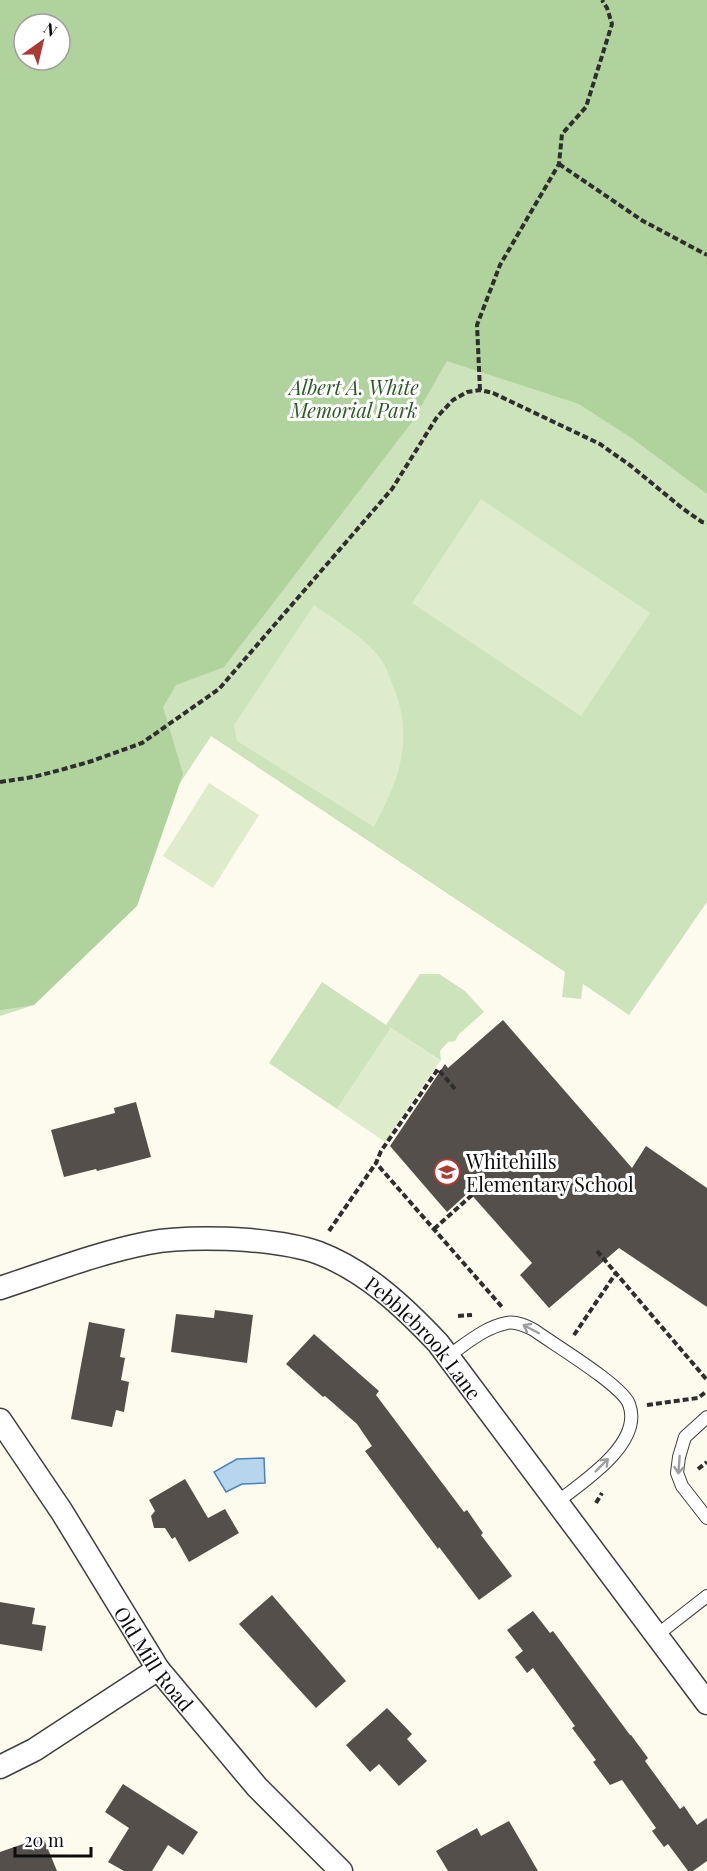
<svg xmlns="http://www.w3.org/2000/svg" width="707" height="1871" viewBox="0 0 707 1871" font-family="'Playfair Display',serif">
	<style>
		.green { fill: #cce3bb; fill-rule: evenodd }
		.forest { fill: #b0d29c; fill-rule: evenodd }
		.pitch { fill: #deeccc }
		.water { fill: #b8d5ee; stroke: #4883bd; stroke-width: 1.5 }
		.building { fill: #544f4a }
		.lines { fill: none; stroke-linecap: round; stroke-linejoin: round }
		.lane-casing { stroke: #3f3f3f; stroke-width: 14 }
		.street-casing { stroke: #3f3f3f; stroke-width: 25 }
		.path { stroke: #2e2e2e; stroke-width: 4; stroke-dasharray: 6 3; stroke-linecap: butt }
		.lane { stroke: #fff; stroke-width: 12 }
		.street { stroke: #fff; stroke-width: 22 }
		.oneway { stroke: #9e9e9e }
		.labels { text-anchor: middle; dominant-baseline: central; stroke-width: 6; stroke-linejoin: round; paint-order: stroke }
		.park-label { font-size: 20px; font-style: italic; fill: #2b5c25; stroke: #fff }
		.poi-label { font-size: 20px; fill: #0c0c0c; stroke: #fff; text-anchor: start }
		.street-label { font-size: 20px; fill: #0c0c0c; stroke: #fff }
	</style>
	<rect width="100%" height="100%" fill="#fdfbee"/>
	<!-- green -->
	<g class="green">
		<path d="M0,0H707V902L629,1015L583,984L581,999L562,997L565,972L211,736L34,1005L0,1016ZM24,24H60V60H24Z"/>
		<polygon points="420,974 439,974 465,991 484,1012 459,1034 455,1041 448,1042 440,1051 441,1061 391,1028 337,1109 269,1063 322,982 386,1025"/>
	</g>
	<!-- forest -->
	<path class="forest" d="M0,0H707V494L633,439L579,404L447,361L412,422L224,667L176,685L163,707L183,774L137,906L34,1005L0,1010ZM24,24H60V60H24Z"/>
	<!-- pitch -->
	<g class="pitch">
		<polygon points="481,499 650,613 581,716 412,603"/>
		<path d="M314,605C336,621 370,640 384,664C388,671 390,679 393,686C415,738 399,780 374,827L237,741L234,725Z"/>
		<polygon points="209,783 259,815 213,888 163,856"/>
		<polygon points="391,1028 440,1061 385,1142 337,1109"/>
	</g>
	<!-- water -->
	<polygon class="water" points="264,1458 265,1483 242,1484 226,1492 214,1472 237,1459"/>
	<!-- building -->
	<g class="building">
		<polygon points="503,1020 632,1168 646,1146 707,1188 707,1307 619,1248 549,1308 520,1275 532,1263 469,1192 447,1212 390,1146 445,1064 448,1068"/>
		<polygon points="136,1102 151,1157 97,1171 96,1169 64,1177 51,1130 115,1113 114,1108"/>
		<polygon points="215,1310 253,1315 247,1363 171,1352 176,1314 214,1318"/>
		<polygon points="89,1322 125,1329 120,1357 125,1358 121,1380 129,1382 124,1412 116,1410 112,1427 71,1419"/>
		<polygon points="314,1334 379,1391 376,1395 464,1512 467,1510 483,1533 481,1535 512,1576 479,1600 439,1547 438,1549 365,1451 372,1446 357,1424 325,1396 323,1397 286,1364"/>
		<polygon points="185,1479 208,1518 225,1509 239,1533 189,1562 175,1537 172,1539 165,1528 154,1528 151,1516 155,1511 149,1500"/>
		<polygon points="272,1595 346,1681 316,1708 239,1624"/>
		<polygon points="0,1602 35,1608 32,1624 46,1626 42,1651 0,1644"/>
		<polygon points="533,1611 550,1633 553,1631 630,1735 631,1735 648,1758 645,1761 680,1809 684,1806 697,1825 707,1818 707,1861 693,1871 688,1871 668,1844 664,1847 652,1831 656,1828 622,1780 610,1785 593,1762 596,1760 572,1728 575,1726 533,1668 527,1673 515,1657 523,1651 507,1630"/>
		<polygon points="387,1708 412,1734 407,1739 427,1761 399,1786 379,1764 370,1772 346,1745"/>
		<polygon points="123,1784 198,1832 183,1855 168,1845 152,1871 124,1871 108,1862 129,1828 105,1812"/>
		<polygon points="509,1821 538,1871 448,1871 436,1851 477,1828 481,1836"/>
		<polygon points="43,1837 57,1871 0,1871 0,1852"/>
	</g>
	<g class="lines">
		<!-- lane casing -->
		<g class="lane-casing">
			<g id="lane">
				<path d="M448,1356C466,1344 485,1327 507,1323C516,1321 526,1326 534,1330C553,1344 622,1385 629,1404C644,1443 583,1482 557,1502"/>
				<polyline points="707,1417 685,1437 679,1457 677,1473 682,1486 707,1518"/>
				<polyline points="657,1635 707,1596"/>
			</g>
		</g>
		<!-- street casing -->
		<g class="street-casing">
			<g id="street">
				<path id="s1" d="M0,1288C49,1272 97,1253 148,1243C180,1237 215,1238 248,1240C271,1242 297,1245 319,1253C366,1271 404,1307 438,1343L707,1703"/>
				<path id="s2" d="M0,1420L62,1512L158,1669L257,1787L341,1871"/>
				<polyline points="0,1767 34,1750 158,1669"/>
			</g>
		</g>
		<!-- path -->
		<g class="path">
			<polyline points="559,164 643,221 707,255"/>
			<polyline points="480,390 477,325 500,265 559,164 562,134 586,107 612,24 607,8 602,0"/>
			<polyline points="0,782 33,777 64,769 92,761 142,743 219,689 392,489 437,417 453,400 467,392 480,390 493,393 600,444 631,466 682,508 702,522 707,523"/>
			<polyline points="455,1089 438,1069 381,1151 376,1163 502,1307"/>
			<polyline points="434,1229 472,1195"/>
			<polyline points="329,1231 376,1163"/>
			<polyline points="597,1251 707,1380"/>
			<polyline points="458,1316 472,1315"/>
			<polyline points="574,1335 616,1273"/>
			<polyline points="647,1405 698,1398 707,1391"/>
			<polyline points="698,1469 707,1462"/>
			<polyline points="596,1503 602,1493"/>
		</g>
		<!-- lane -->
		<use href="#lane" class="lane"/>
		<!-- street -->
		<use href="#street" class="street"/>
	</g>
	<!-- one-way arrows -->
	<defs><path id="oneway-shaft" d="M-6 0H5M1.5-3L5.5 0L1.5 3" fill="none" stroke-width="1.6" stroke-linecap="round" stroke-linejoin="round" transform="scale(1.5)"/></defs>
	<g class="oneway">
		<use href="#oneway-shaft" transform="translate(531 1329) rotate(-152)"/>
		<use href="#oneway-shaft" transform="translate(602 1465) rotate(-45)"/>
		<use href="#oneway-shaft" transform="translate(679 1465) rotate(94)"/>
	</g>
	<!-- icons -->
	<defs>
		<g id="school-ring" transform="scale(1.35)"><circle r="9.5" fill="#fff" stroke="#ab3a35" stroke-width="1.5"/><path d="M0-5L7-2L0 1L-7-2ZM-4 1L0 2.5L4 1V4Q0 6-4 4Z" fill="#ab3a35"/></g>
	</defs>
	<g fill-rule="evenodd">
		<use href="#school-ring" x="447" y="1172"/>
	</g>
	<g class="labels">
		<!-- park labels -->
		<g class="park-label">
			<text x="354" y="386">Albert A. White<tspan x="354" dy="23">Memorial Park</tspan></text>
		</g>
		<!-- poi labels -->
		<g class="poi-label">
			<text x="466" y="1160">Whitehills<tspan x="466" dy="23">Elementary School</tspan></text>
		</g>
		<!-- street labels -->
		<g class="street-label">
			<text stroke="none"><textPath href="#s1" startOffset="464">Pebblebrook Lane</textPath></text>
			<text stroke="none"><textPath href="#s2" startOffset="284">Old Mill Road</textPath></text>
		</g>
	</g>
	<!-- north arrow -->
	<g transform="translate(42 42) rotate(34)"><circle r="28" fill="#ffffff" stroke="#9e9e9e" stroke-width="1.5"/>
	<path d="M0-4.5L10 22L0 15L-10 22Z" fill="#ab3a35"/>
	<text y="-9" font-size="16" font-weight="bold" text-anchor="middle" fill="#0c0c0c">N</text>
	</g>
	<!-- scale -->
	<path d="M15 1847v9h76v-9" fill="none" stroke="#0c0c0c" stroke-width="3"/>
	<text x="24" y="1847" font-size="18" fill="#0c0c0c" stroke="#ffffff" stroke-width="4.5" paint-order="stroke">20 m</text>
</svg>
